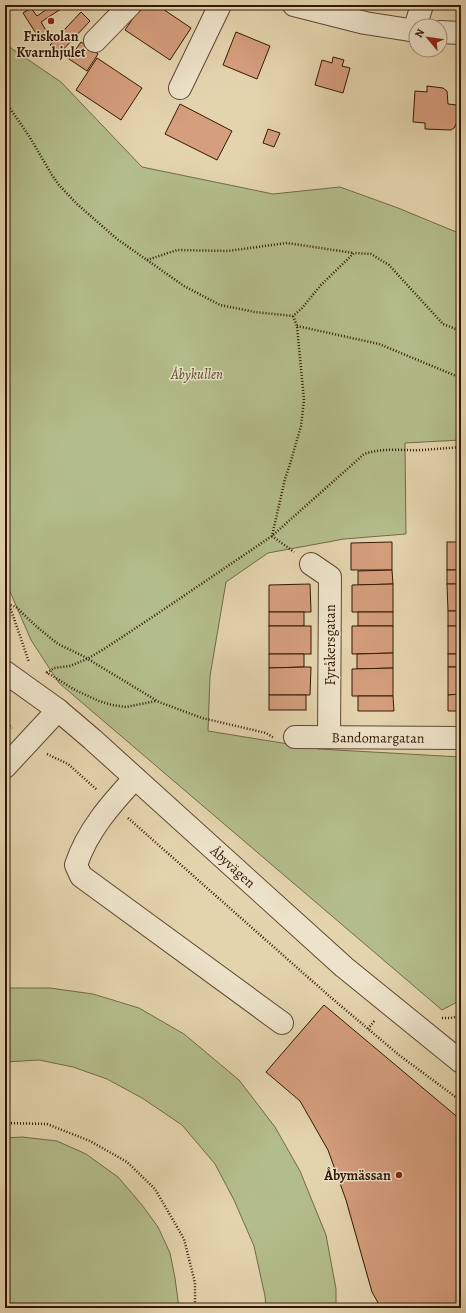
<svg xmlns="http://www.w3.org/2000/svg" width="466" height="1313" font-family="Alegreya,serif">
<style>
.green{fill:#b3bd8b;stroke:#726a48}
.building{fill:#d59e7d;stroke:#321806}
.lines{fill:none;stroke-linecap:round;stroke-linejoin:round}
.minor-casing{stroke:#5e4730;stroke-width:24}
.path{stroke:#321806;stroke-width:2.5;stroke-dasharray:1 2;stroke-linecap:butt}
.minor{stroke:#ede3ca;stroke-width:22}
.poi-dot{fill:#8f2418;stroke:#ede3ca;stroke-width:1.5}
.labels{text-anchor:middle;dominant-baseline:central;stroke-width:3;stroke-linejoin:round;paint-order:stroke}
.poi-label{font-size:14px;font-weight:bold;fill:#321806;stroke:#ede3ca}
.park-label{font-size:14px;font-style:italic;fill:#594a2e;stroke:#ede3ca}
.street-label{font-size:14px;fill:#321806;stroke:#ede3ca}
</style>
<rect width="100%" height="100%" fill="#e4d4ae"/>
<filter id="stains"><feTurbulence type="fractalNoise" baseFrequency=".005" numOctaves="4"/><feColorMatrix values="0 0 0 0 .2 0 0 0 0 .09 0 0 0 0 .02 0 0 0 .5 -.17"/></filter>
<radialGradient id="worn" r=".72"><stop offset=".6" stop-color="#630" stop-opacity="0"/><stop offset="1" stop-color="#630" stop-opacity=".3"/></radialGradient>
<g class="green">
<path d="M5 44 61 82 142 167 273 194 340 187 398 208 461 234V440L405 443 406 534 344 539 268 553 226 582 210 676 208 731 319 749 461 757V1000L442 1010 59 683 31 640 5 580Z"/>
<path d="M5 988H50L93 994 139 1008 184 1034 239 1080 275 1127 300 1171 326 1235 336 1289V1308H266L265 1296 254 1246 234 1200 215 1164 182 1125 142 1098 107 1079 73 1067 39 1060 5 1062Z"/>
<path d="M22 1137 57 1141 86 1154 118 1177 142 1205 158 1227 170 1253 175 1278 179 1308H5V1138Z"/>
</g>
<g class="building">
<path d="M44 5H67L41 22 47 32 39 38 23 13 31 8 37 16 47 9Z"/>
<path d="M142 5H157L191 28 170 60 125 30Z"/>
<path d="M81 12 90 21 59 54 50 45Z"/>
<path d="M236 32 270 46 257 79 223 65Z"/>
<path d="M81 42 98 54 87 71 69 59Z"/>
<path d="M333 57 344 60 342 66 350 68 343 93 315 85 322 60 332 63Z"/>
<path d="M97 58 142 88 121 120 76 90Z"/>
<path d="M427 86 443 88 447 91 448 104 457 105V122L454 128 451 130 425 129V123L413 122 415 91 427 92Z"/>
<path d="M180 104 232 131 217 160 165 134Z"/>
<path d="M268 129 280 133 274 147 263 143Z"/>
<path d="M392 542V570H351V543Z"/>
<rect x="447" y="542" width="14" height="28"/>
<path d="M392 570 393 584 358 585V571Z"/>
<rect x="447" y="570" width="14" height="14"/>
<path d="M310 584 311 612H269V585Z"/>
<path d="M393 584V612H352V585Z"/>
<path d="M447 584H461V611H448Z"/>
<rect x="448" y="611" width="13" height="15"/>
<rect x="269" y="612" width="35" height="14"/>
<rect x="358" y="612" width="35" height="14"/>
<rect x="269" y="626" width="42" height="28"/>
<path d="M352 626H393V653L352 654Z"/>
<rect x="448" y="626" width="13" height="28"/>
<path d="M393 653V668L357 669V654Z"/>
<path d="M269 654H304V667L269 668Z"/>
<rect x="448" y="654" width="13" height="13"/>
<path d="M304 667H311L310 695H269V668Z"/>
<path d="M448 667H461V694L448 695Z"/>
<path d="M393 668V696H352V669Z"/>
<path d="M461 694V711H448V695Z"/>
<rect x="269" y="695" width="37" height="15"/>
<path d="M358 696H393L394 711H358Z"/>
<path d="M324 1005 461 1120V1308H381L372 1292 346 1200 328 1150 300 1101 266 1072Z"/>
</g>
<g class="lines">
<defs>
<g id="minor">
<path d="M294 5 365 23 416 31"/>
<path d="M414 31 422 5"/>
<path d="M440 32 461 33"/>
<path d="M95 41 130 5"/>
<path d="M180 88 220 5"/>
<path d="M311 564 330 577 329 736"/>
<path id="s1" d="M5 672 58 710 92 739 344 967 461 1062"/>
<path id="s2" d="M295 737 461 738"/>
<path d="M5 767 58 710"/>
<path d="M135 778C111 804 87 831 76 865L81 876 282 1023"/>
</g>
</defs>
<use href="#minor" class="minor-casing"/>
<g class="path">
<path d="M5 101 29 136 52 175 59 185 77 204 117 239 184 286 220 305 255 312 293 316 302 308 321 285 354 253 371 254 389 265 443 324 461 331"/>
<path d="M147 260 177 250 228 251 287 243 354 253"/>
<path d="M293 316 297 326 304 400 301 426 290 464 285 479 272 536 294 552"/>
<path d="M297 326 379 344 461 378"/>
<path d="M5 595 9 604 29 662"/>
<path d="M5 603 16 607 37 627 58 644 83 656 159 702 202 718 266 733 274 738"/>
<path d="M46 672 75 690 99 701 112 705 126 707 156 701"/>
<path d="M47 673 54 668 70 666 87 659 104 649 157 614 272 536 364 454C385 447 402 451 423 450 436 449 448 448 461 447"/>
<path d="M5 722 12 728"/>
<path d="M5 732 10 726"/>
<path d="M47 754 68 764 97 790"/>
<path d="M128 818 328 995 399 1055 461 1101"/>
<path d="M442 1018H450L461 1016"/>
<path d="M368 1029 375 1020"/>
<path d="M5 1123 47 1124 90 1141 127 1162 155 1189 184 1239 195 1283V1308"/>
</g>
<use href="#minor" class="minor"/>
</g>
<g class="poi-dot">
<circle cx="51" cy="21" r="4"/>
<circle cx="399" cy="1175" r="4"/>
</g>
<g class="labels">
<g class="poi-label">
<text x="51" y="36">Friskolan<tspan x="51" dy="16">Kvarnhjulet</tspan></text>
<text x="391" y="1175" text-anchor="end">Åbymässan</text>
</g>
<g class="park-label">
<text x="197" y="374">Åbykullen</text>
</g>
<g class="street-label">
<text transform="translate(330 645) rotate(-90)">Fyråkersgatan</text>
<text stroke="none"><textPath href="#s2" startOffset="83">Bandomargatan</textPath></text>
<text stroke="none"><textPath href="#s1" startOffset="300">Åbyvägen</textPath></text>
</g>
</g>
<rect width="466" height="1313" fill="none" stroke="#e4d4ae" stroke-width="20"/>
<rect x="6" y="6" width="454" height="1301" fill="none" stroke="#321806" stroke-width="2"/>
<rect x="10" y="10" width="446" height="1293" fill="none" stroke="#321806"/>
<g transform="translate(428 38) rotate(299)"><circle r="19" fill="#ede3ca" stroke="#a2927c"/>
<path d="M0-3L7 15L0 10L-7 15Z" fill="#8f2418"/>
<text y="-6" font-size="11" font-weight="bold" text-anchor="middle" fill="#321806">N</text>
</g>
<rect width="100%" height="100%" filter="url(#stains)"/>
<rect width="100%" height="100%" fill="url(#worn)"/>
</svg>
